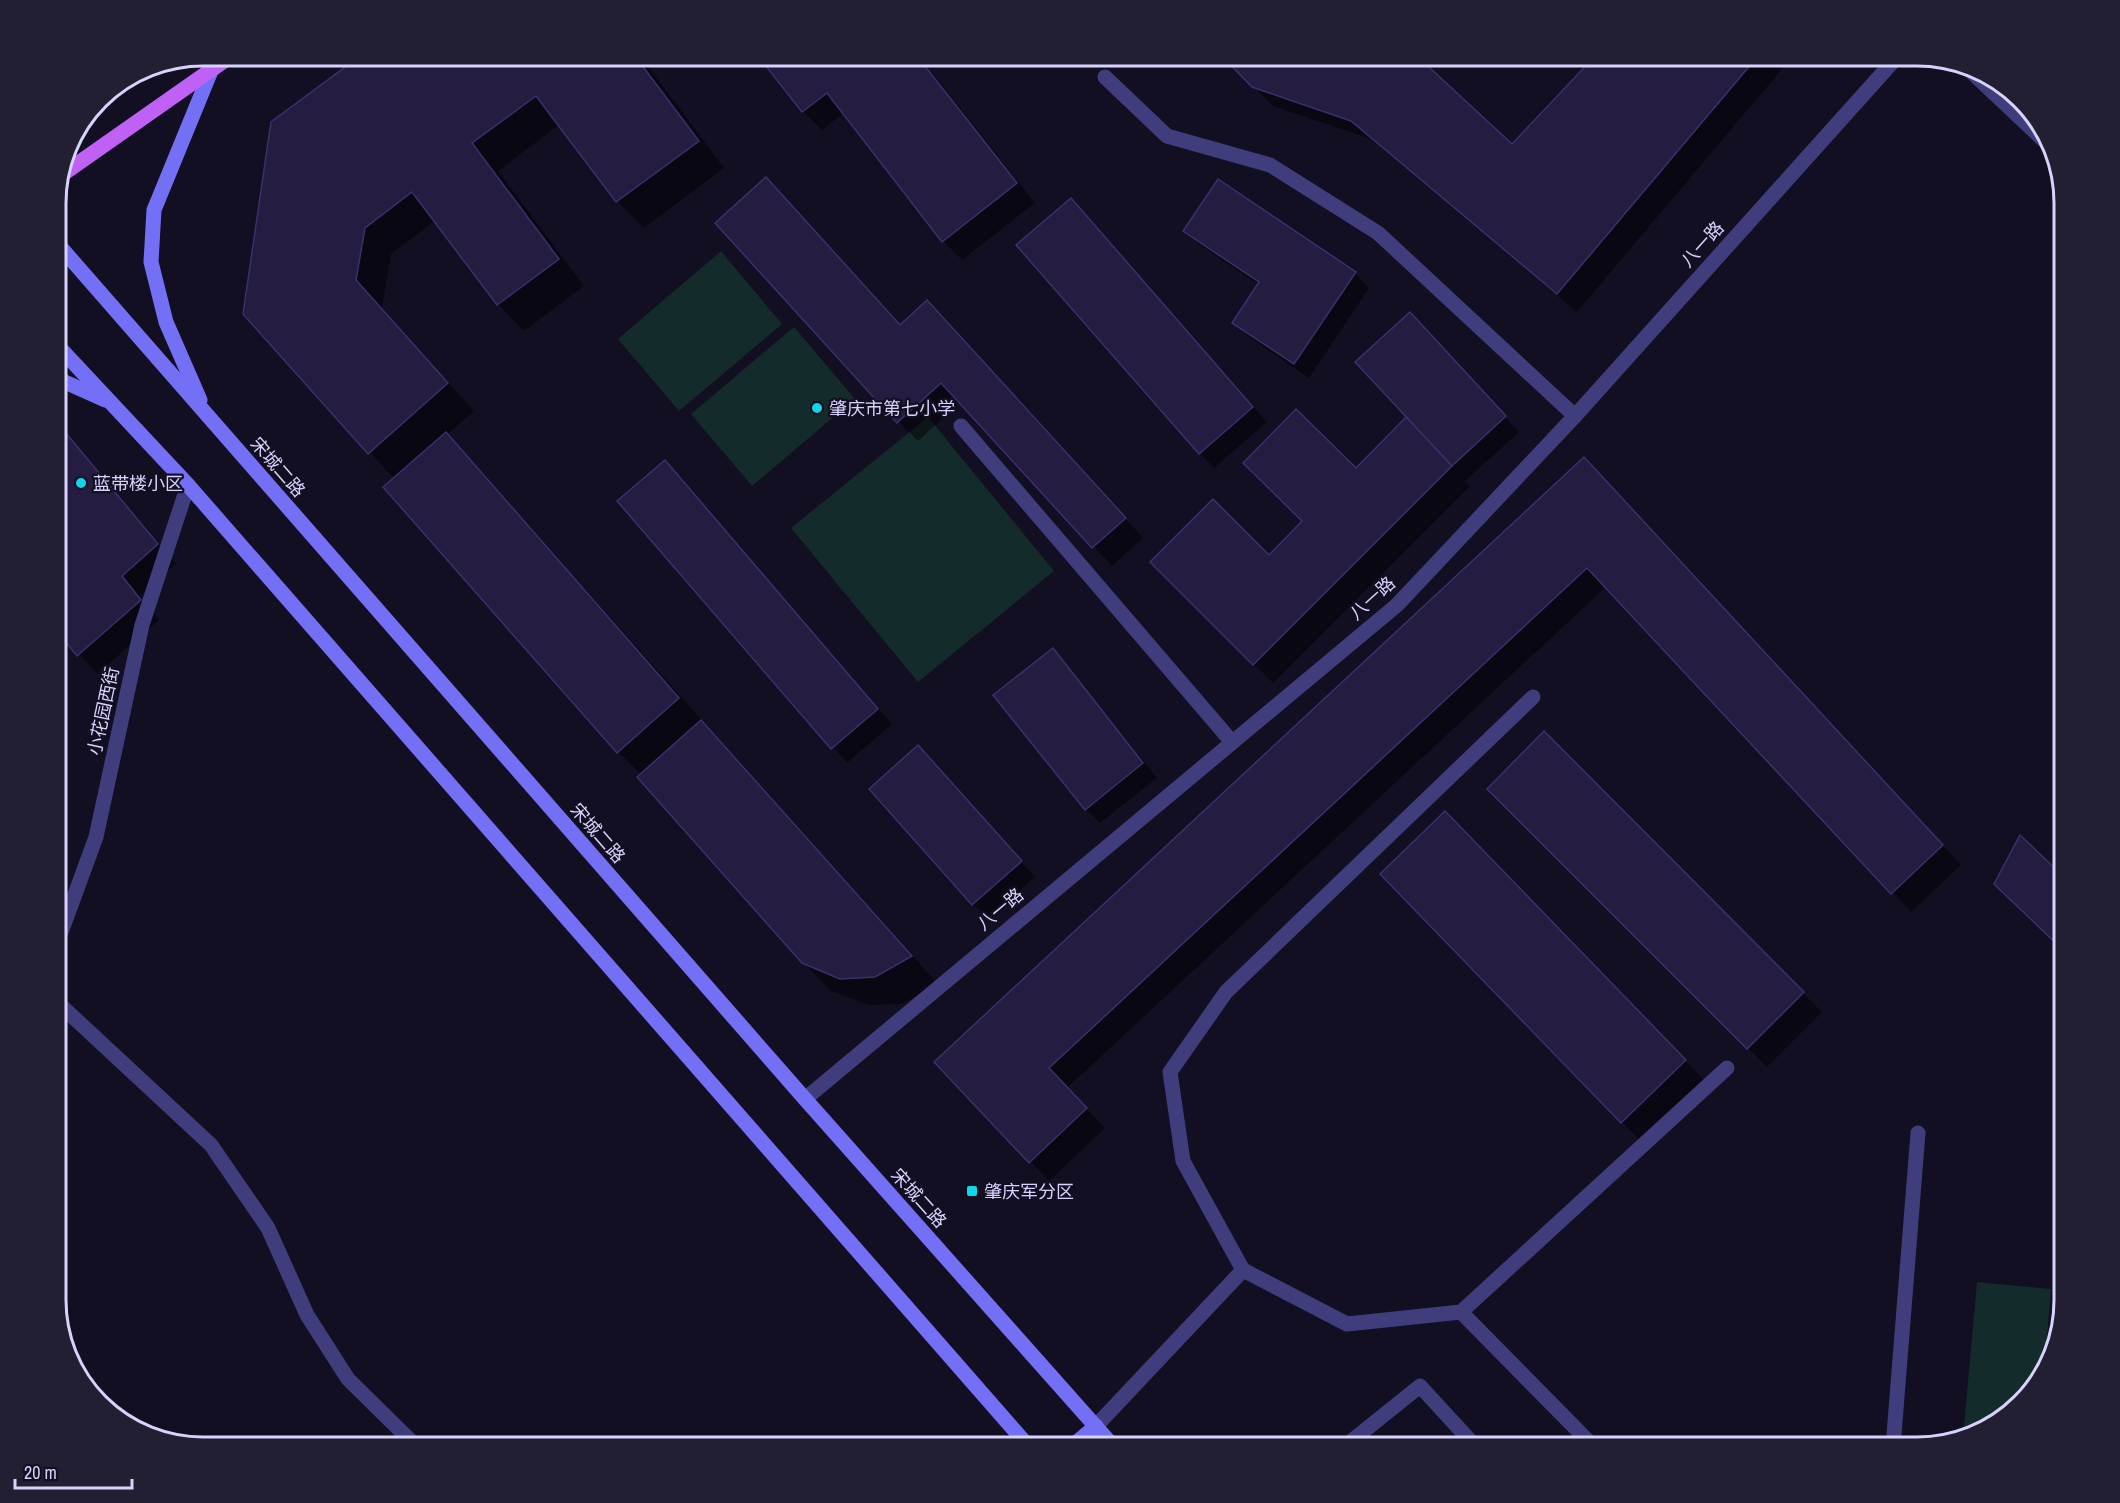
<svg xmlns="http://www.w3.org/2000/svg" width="2120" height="1503" font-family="'Archivo Narrow','Noto Sans SC',sans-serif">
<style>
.pitch{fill:#132b2a}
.shadow{fill:#0007}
.building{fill:#241c41;stroke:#3c306c;stroke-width:1.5}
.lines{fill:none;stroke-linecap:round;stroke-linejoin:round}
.service{stroke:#403d7d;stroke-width:15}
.minor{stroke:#403d7d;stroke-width:15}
.secondary{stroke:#7470f5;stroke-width:15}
.primary{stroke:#be61f4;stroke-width:15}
.poi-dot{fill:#10d5eb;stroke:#120f22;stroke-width:2}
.labels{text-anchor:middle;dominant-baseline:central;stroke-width:4.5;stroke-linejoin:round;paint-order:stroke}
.street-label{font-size:18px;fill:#d8d3fc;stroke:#120f22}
.poi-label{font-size:18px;fill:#d8d3fc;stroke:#120f22;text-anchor:start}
.rim{fill:none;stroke:#d8d3fc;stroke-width:3}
</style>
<rect width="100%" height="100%" fill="#120f22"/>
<g class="pitch">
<path d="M721 251 782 324 679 411 618 339Z"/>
<path d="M794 327 855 399 752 486 691 414Z"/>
<path d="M928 417 1054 571 918 682 791 528Z"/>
<path d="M1977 1282 2051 1289 2044 1372 2034 1389 1982 1432 1963 1437Z"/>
</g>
<g class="shadow">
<path d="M363 56H640L724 168 644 228 617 201 560 124 498 171 584 286 524 331 498 304 435 221 391 254 382 308 474 411 447 435 937 983 903 1004 868 1005 830 990 803 962 642 775 618 752 394 479 245 313 273 123Z"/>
<path d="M760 56H877L881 61 888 56H919L1035 203 962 260 943 241 844 113 822 130 803 111Z"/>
<path d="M1224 56H1415L1512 146 1597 56H1793L1577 312 1371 139 1273 106Z"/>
<path d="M785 198 901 326 946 321 1143 538 1112 566 960 402 918 441 899 422Z"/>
<path d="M1085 215 1267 422 1214 468 1200 453Z"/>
<path d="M1185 231 1355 273 1369 288 1309 378 1249 337 1234 323 1259 285 1200 245Z"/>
<path d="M1424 329 1519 432 1465 481 1470 486 1273 683 1152 562 1269 557 1356 470 1416 426Z"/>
<path d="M56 420 176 564 140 596 159 620 97 674 56 628Z"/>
<path d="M679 477 892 724 847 763 620 501Z"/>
<path d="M1603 478 1961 865 1911 912 1607 586 1067 1088 1105 1128 1049 1181 936 1062Z"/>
<path d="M1053 650 1157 778 1100 823 1086 809Z"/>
<path d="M1544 734 1822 1012 1767 1067 1490 789Z"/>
<path d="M918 747 1035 877 988 918 973 904Z"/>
<path d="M1464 832 1704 1080 1641 1141 1622 1122Z"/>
<path d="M2021 838 2064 879V950L2010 899Z"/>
</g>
<g class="building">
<path d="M360 56H635L699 141 616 202 536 96 472 143 559 259 497 305 412 192 365 228 356 280 448 383 368 454 243 314 271 122Z"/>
<path d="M758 56H874L878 61 886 56H917L1017 183 942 242 827 93 802 112Z"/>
<path d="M1222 56H1417L1512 144 1595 56H1758L1557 294 1351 121 1252 87Z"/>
<path d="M2008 88 2038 124 2005 91Z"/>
<path d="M766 177 900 325 927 300 1126 518 1092 548 941 383 897 423 715 223Z"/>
<path d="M1218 179 1356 272 1294 364 1232 323 1259 282 1183 231Z"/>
<path d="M1071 198 1253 407 1199 454 1016 245Z"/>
<path d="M1410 312 1506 416 1452 466 1355 362Z"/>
<path d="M1296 409 1356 468 1406 417 1452 466 1253 665 1150 562 1213 499 1269 555 1302 521 1243 463Z"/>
<path d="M56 421 158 544 122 576 141 600 77 656 56 630Z"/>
<path d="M446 432 679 698 617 753 383 487Z"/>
<path d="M1584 457 1943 845 1891 894 1587 568 1049 1068 1087 1108 1029 1163 934 1062Z"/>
<path d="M665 460 878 709 831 749 617 501Z"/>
<path d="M1053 648 1143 763 1085 810 993 695Z"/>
<path d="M701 720 912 956 875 977 840 979 802 963 637 777Z"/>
<path d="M1544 731 1804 992 1747 1049 1487 789Z"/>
<path d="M918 745 1022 861 972 905 869 789Z"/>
<path d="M1445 811 1686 1060 1621 1123 1380 874Z"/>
<path d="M2020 835 2064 877V951L1994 884Z"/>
</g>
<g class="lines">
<g class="service">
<path d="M1962 63 2052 148"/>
<path d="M961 426 1232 742"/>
<path d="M1533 697 1226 992 1170 1072 1183 1161 1243 1270 1347 1324 1461 1312 1727 1068"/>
<path d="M1461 1312 1594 1447"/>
<path d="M1096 1426 1243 1270"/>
<path d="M1344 1447 1420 1386 1476 1447"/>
<path d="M1893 1447 1918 1133"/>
</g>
<g class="minor">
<path d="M1105 77 1167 136 1270 165 1378 233 1575 416"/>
<path d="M56 946 96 837 142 625 188 485"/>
<path d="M56 1001 211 1145 268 1228 307 1315 348 1379 417 1447"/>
<path d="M805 1099 1397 605 1575 416 1898 56"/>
</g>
<g class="secondary">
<path d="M56 242 805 1099 1114 1447"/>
<path d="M56 344 188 485 1029 1447"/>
<path d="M56 378 105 400"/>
<path d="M200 400 166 322 151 262 154 210 211 71"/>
<path d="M1071 1447 1096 1426"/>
</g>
<path class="primary" d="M60 176 231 56"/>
</g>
<g class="poi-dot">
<circle cx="817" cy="408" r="6"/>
<circle cx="81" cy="483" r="6"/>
<rect x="966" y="1185" width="12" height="12" rx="3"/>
</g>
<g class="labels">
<g class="street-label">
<text transform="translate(1702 244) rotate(-48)">八一路</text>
<text transform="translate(278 467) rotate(49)">宋城二路</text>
<text transform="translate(1372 598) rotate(-42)">八一路</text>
<text transform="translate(103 711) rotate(-78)">小花园西街</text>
<text transform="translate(598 833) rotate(49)">宋城二路</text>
<text transform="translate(1000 909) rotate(-40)">八一路</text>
<text transform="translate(919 1198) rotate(48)">宋城二路</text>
</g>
<g class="poi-label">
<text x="829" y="408">肇庆市第七小学</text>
<text x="93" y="483">蓝带楼小区</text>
<text x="984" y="1191">肇庆军分区</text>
</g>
</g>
<path d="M0 0H2120V1503H0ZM203 66H1917A137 137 0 0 1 2054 203V1300A137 137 0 0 1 1917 1437H203A137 137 0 0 1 66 1300V203A137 137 0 0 1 203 66Z" fill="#221f33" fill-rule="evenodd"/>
<path class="rim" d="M203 66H1917A137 137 0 0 1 2054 203V1300A137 137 0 0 1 1917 1437H203A137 137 0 0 1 66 1300V203A137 137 0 0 1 203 66Z"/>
<path d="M15 1479v9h117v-9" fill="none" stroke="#d8d3fc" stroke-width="3"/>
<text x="24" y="1479" font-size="18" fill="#d8d3fc" stroke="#120f22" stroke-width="4.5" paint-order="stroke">20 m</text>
</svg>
